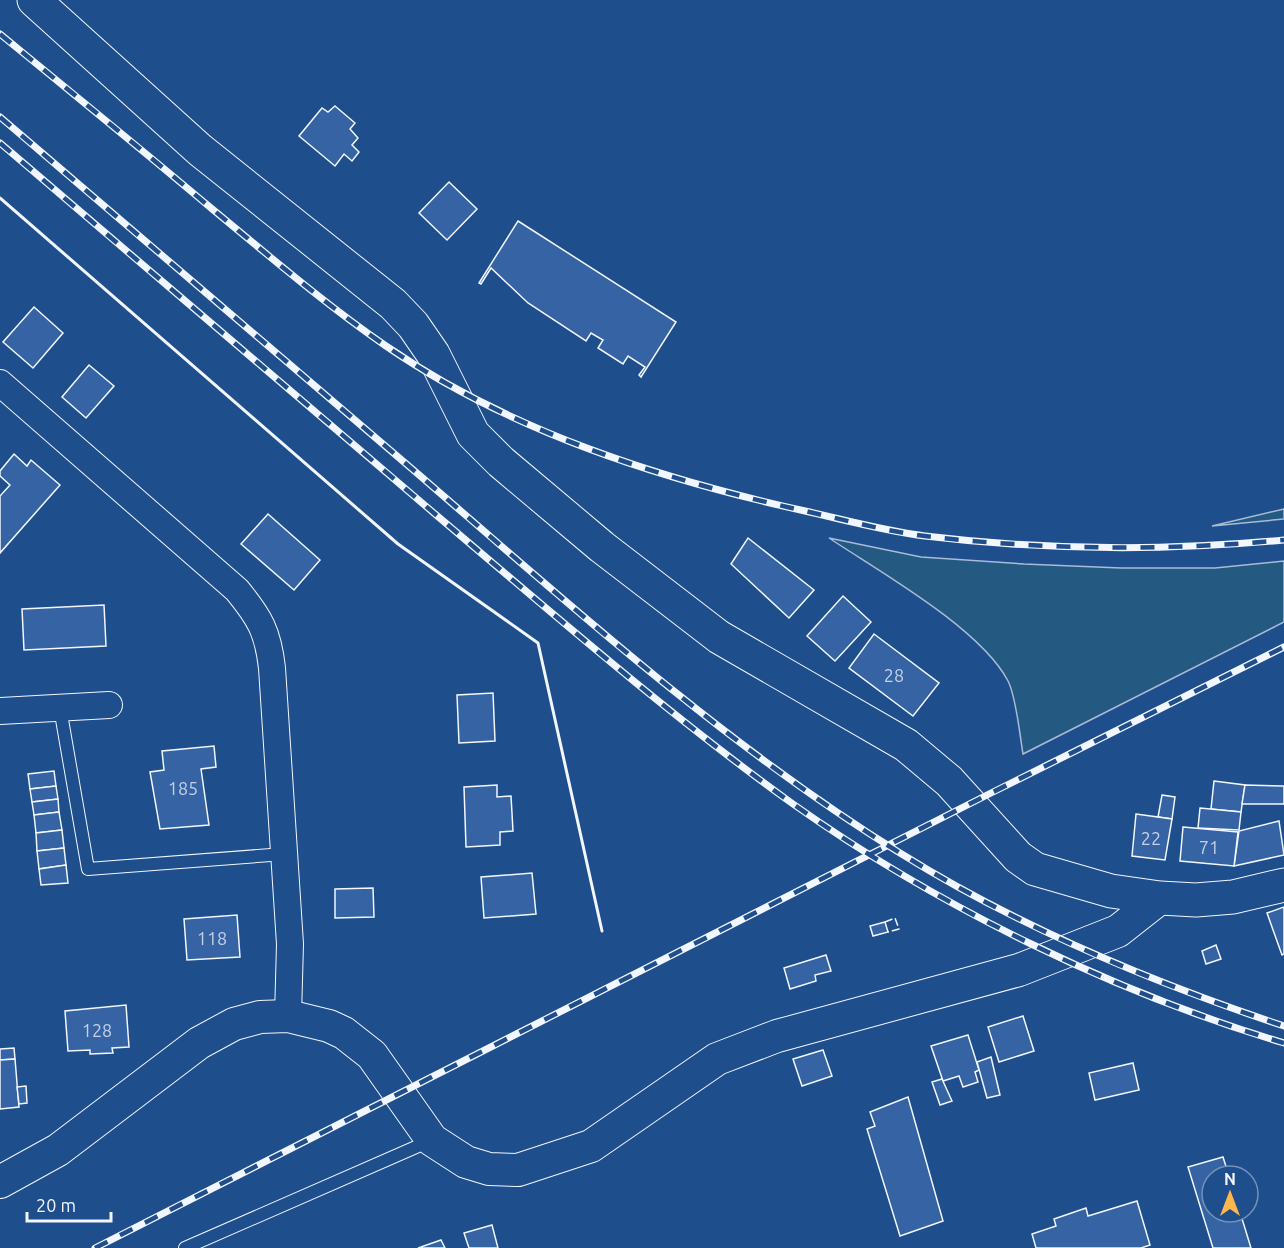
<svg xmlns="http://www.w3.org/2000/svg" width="1284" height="1248" font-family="Ubuntu,sans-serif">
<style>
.green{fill:#245a82;stroke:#a8bbd7;stroke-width:1.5}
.building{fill:#3563a3;stroke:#f2f6ff;stroke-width:1.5}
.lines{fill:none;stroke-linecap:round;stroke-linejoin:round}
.service-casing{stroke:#f2f6ff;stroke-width:14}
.minor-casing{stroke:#f2f6ff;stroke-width:28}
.tertiary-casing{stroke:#f2f6ff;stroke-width:34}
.secondary-casing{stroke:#f2f6ff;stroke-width:35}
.service{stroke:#1f4e8c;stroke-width:12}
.minor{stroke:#1f4e8c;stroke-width:26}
.tertiary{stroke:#1f4e8c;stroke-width:32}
.secondary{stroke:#1f4e8c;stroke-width:33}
.rail-casing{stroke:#f2f6ff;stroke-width:7}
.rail{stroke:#1f4e8c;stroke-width:4.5;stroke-dasharray:14;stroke-linecap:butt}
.fence{stroke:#f2f6ff;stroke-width:1.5;stroke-dasharray:8 3;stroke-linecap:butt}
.wall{stroke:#f2f6ff;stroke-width:3}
.labels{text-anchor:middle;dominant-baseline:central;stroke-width:4.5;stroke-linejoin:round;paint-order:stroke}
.number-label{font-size:18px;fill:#c3d1e8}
</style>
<rect width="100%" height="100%" fill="#1f4e8c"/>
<g class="green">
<path d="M1284 509V519L1212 526Z"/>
<path d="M829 538 921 557 1024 564 1121 568H1215L1284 561V622L1023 754C1020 736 1016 696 1008 681 980 628 880 572 829 538Z"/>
</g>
<g class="building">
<path d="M335 106 355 123 350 129 358 138 352 145 359 152 352 161 344 154 335 166 299 136 322 108 328 112Z"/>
<path d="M449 182 477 209 447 240 419 213Z"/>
<path d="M518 221 676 322 641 377 639 375 645 367 628 356 623 364 598 348 603 340 591 333 586 341 528 303 491 268 481 284 479 283Z"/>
<path d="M34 307 63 333 33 368 3 342Z"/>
<path d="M89 365 114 386 86 418 62 397Z"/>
<path d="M14 454 27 466 31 460 60 485 0 553V496L10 485 0 476V471Z"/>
<path d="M268 514 320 560 294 590 241 544Z"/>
<path d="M748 538 814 590 789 618 731 564Z"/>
<path d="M843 596 871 622 835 661 807 636Z"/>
<path d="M104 605 106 646 24 650 22 609Z"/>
<path d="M874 634 939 683 913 716 849 668Z"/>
<path d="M493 693 495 741 459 743 457 695Z"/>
<path d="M214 746 216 767 201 769 209 825 160 829 150 772 164 770 162 751Z"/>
<path d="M54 771 56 786 30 789 28 774Z"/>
<path d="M1214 781 1245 785 1241 812 1211 809Z"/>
<path d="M497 785V797L511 796 513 831 500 832V845L466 847 464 787Z"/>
<path d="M1245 785 1284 786V804H1242Z"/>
<path d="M56 786 58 799 32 802 30 789Z"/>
<path d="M1162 795 1175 797 1172 819 1158 817Z"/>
<path d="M58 799 59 812 34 815 32 802Z"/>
<path d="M1200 808 1241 812 1239 830 1198 828Z"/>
<path d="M59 812 62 830 36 833 34 815Z"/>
<path d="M1136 814 1172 819 1165 860 1132 856Z"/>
<path d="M1279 821 1284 855 1234 866 1239 831Z"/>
<path d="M1183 827 1238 832 1234 866 1180 861Z"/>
<path d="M62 830 64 848 37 851 36 833Z"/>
<path d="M64 848 66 865 39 869 37 851Z"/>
<path d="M66 865 68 883 41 885 39 869Z"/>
<path d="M532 873 536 914 484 918 481 877Z"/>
<path d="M373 888 374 917 335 918V889Z"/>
<path d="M1284 907V954L1282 955 1267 913Z"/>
<path d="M237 915 240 957 187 960 184 919Z"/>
<path d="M885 922 888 932 873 936 870 926Z"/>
<path d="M1216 945 1221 959 1206 964 1202 951Z"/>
<path d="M826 955 831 971 815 975 816 981 790 989 784 968Z"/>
<path d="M126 1005 129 1047 112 1048 113 1053 90 1054V1050L68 1051 65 1011Z"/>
<path d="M1023 1016 1034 1051 999 1062 988 1027Z"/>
<path d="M968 1035 979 1070 975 1072 978 1082 963 1087 959 1076 943 1081 931 1046Z"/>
<path d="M14 1048 15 1059 0 1060V1049Z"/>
<path d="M823 1050 832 1076 802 1086 793 1059Z"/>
<path d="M991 1057 1000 1095 987 1098 977 1062Z"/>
<path d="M15 1059 19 1107 0 1109V1060Z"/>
<path d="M1133 1063 1139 1090 1095 1100 1089 1073Z"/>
<path d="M942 1079 952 1101 940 1105 932 1082Z"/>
<path d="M26 1086 27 1103 19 1104 17 1087Z"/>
<path d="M908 1097 943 1221 900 1236 867 1129 875 1126 870 1112Z"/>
<path d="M1223 1157 1229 1176H1212V1212H1240L1251 1248H1213L1188 1167Z"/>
<path d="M1137 1201 1150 1245 1141 1248H1036L1032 1234 1056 1226 1054 1219 1086 1208 1088 1216Z"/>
<path d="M492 1225 498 1248H469L464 1233Z"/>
<path d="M441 1240 445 1248H418Z"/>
</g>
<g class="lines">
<defs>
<g id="service">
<path d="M60 708 88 869 284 854"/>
<path d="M185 1248 432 1140"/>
</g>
<g id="minor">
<path d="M0 383 237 590C260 618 268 632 272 668L290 944 288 1016"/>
<path d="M0 711 109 705"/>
</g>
<path id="tertiary" d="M0 1182 58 1150 199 1043 234 1024 260 1017 288 1016 329 1026 344 1033 372 1055 432 1140 466 1162 489 1169 518 1170 591 1146 717 1059 777 1036 1019 970 1118 931 1160 898"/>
<path id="secondary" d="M34 0 200 150 393 304 413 325 433 354 473 434 501 462 602 547 719 637 906 745 949 781 1018 857 1035 869 1111 891 1160 898 1196 900 1233 897 1284 885"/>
</defs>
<use href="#service" class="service-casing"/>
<use href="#minor" class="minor-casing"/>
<use href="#tertiary" class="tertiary-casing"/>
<use href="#secondary" class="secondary-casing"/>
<use href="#service" class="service"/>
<use href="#minor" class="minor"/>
<use href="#tertiary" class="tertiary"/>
<use href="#secondary" class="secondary"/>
<defs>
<g id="rail">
<path d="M0 34C71 92 141 149 211 208 268 255 325 304 386 346 510 431 660 479 805 511 845 520 885 531 925 536 1042 550 1167 551 1284 540"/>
<path d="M0 117C139 236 279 355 418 474 571 606 728 747 900 853 1019 927 1151 982 1284 1026"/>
<path d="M0 143C145 267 290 390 435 514 552 613 669 715 793 804 939 907 1113 992 1284 1043"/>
<path d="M95 1248 989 794 1284 647"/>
</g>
</defs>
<use href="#rail" class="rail-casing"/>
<use href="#rail" class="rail"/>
<path class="fence" d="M885 922 895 918 899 929 888 932"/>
<path class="wall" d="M0 198 398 544 538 643 602 931"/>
</g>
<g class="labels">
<g class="number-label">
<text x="894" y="675">28</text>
<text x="183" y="788">185</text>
<text x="1151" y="838">22</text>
<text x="1209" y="847">71</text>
<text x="212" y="938">118</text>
<text x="97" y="1030">128</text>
</g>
</g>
<g transform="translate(1230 1194)"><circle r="28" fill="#1f4e8c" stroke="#7391ba" stroke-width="1.5"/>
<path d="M0-4.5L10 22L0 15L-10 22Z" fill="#ffb74d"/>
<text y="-9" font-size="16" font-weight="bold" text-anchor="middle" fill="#f2f6ff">N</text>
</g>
<path d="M27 1212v9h84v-9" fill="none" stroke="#f2f6ff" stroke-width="3"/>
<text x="36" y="1212" font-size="18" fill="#f2f6ff" stroke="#1f4e8c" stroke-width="4.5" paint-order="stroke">20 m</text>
</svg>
